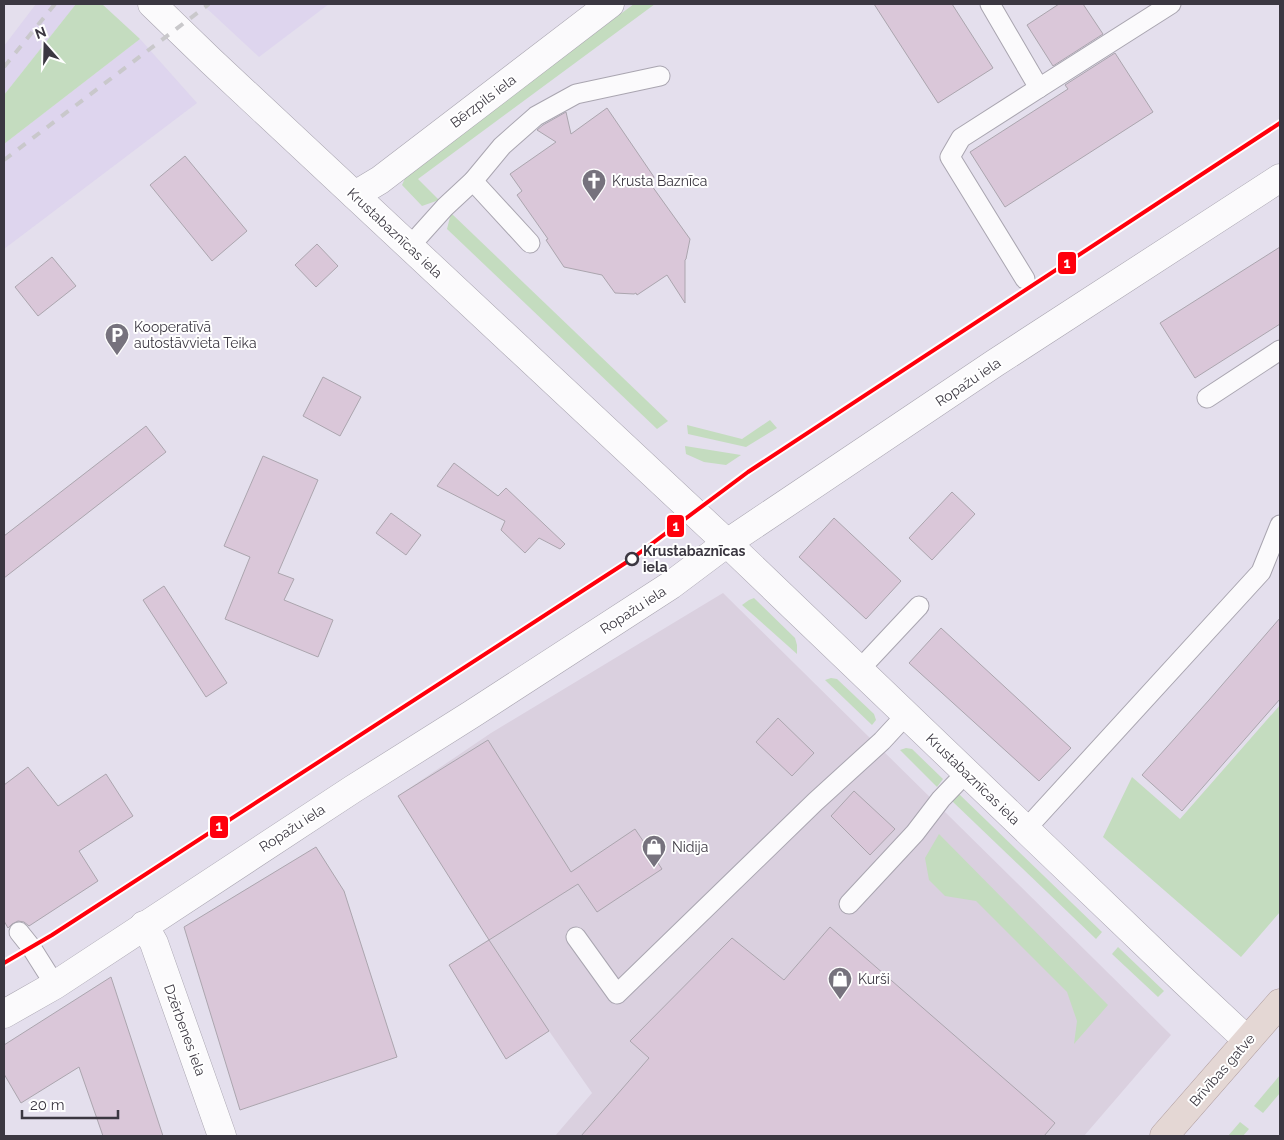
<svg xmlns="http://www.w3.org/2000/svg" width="1284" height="1140" font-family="Raleway,sans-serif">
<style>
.commercial{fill:#dad0df}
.built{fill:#ded5ee}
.green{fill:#c4dcbf}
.building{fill:#dac7d9;stroke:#aba5ae}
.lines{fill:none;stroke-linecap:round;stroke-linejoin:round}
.service-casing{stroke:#a9a5b0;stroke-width:21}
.minor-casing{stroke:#a9a5b0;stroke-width:29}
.tertiary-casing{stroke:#a9a5b0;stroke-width:29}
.trunk-casing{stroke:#af9d9e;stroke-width:29}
.service{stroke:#fbfafc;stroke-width:19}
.minor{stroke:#fbfafc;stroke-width:28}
.tertiary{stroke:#fbfafc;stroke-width:28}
.trunk{stroke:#e4d7d4;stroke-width:28}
.rail{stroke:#c9c8cb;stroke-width:4;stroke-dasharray:9 9;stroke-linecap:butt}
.tram-1-casing{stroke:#fff;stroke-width:8}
.tram-1{stroke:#ff000c;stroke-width:4}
.stop-dot{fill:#fff;stroke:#3b3741;stroke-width:2.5}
.labels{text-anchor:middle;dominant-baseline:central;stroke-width:4;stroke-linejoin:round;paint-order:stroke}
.street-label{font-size:14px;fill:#3b3741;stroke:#fff}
.poi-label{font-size:14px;fill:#3b3741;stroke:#fff;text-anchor:start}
.stop-label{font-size:14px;font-weight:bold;fill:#3b3741;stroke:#fff;text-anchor:start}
.line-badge{stroke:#fff;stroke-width:2}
.badge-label{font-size:14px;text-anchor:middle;font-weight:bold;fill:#fff}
</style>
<rect width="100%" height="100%" fill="#e4dfed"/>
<path class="commercial" d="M723 593 1171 1035 1084 1136H555L592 1093 549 1031 506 1059 449 965 489 939 398 796 491 733Z"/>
<g class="built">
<path d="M36 4H76L4 95V46Z"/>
<path d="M202 4H329L259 57Z"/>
<path d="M140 39 197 103 4 249V144Z"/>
</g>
<g class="green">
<path d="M76 4H102L140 39 4 144V95Z"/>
<path d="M634 4H655L418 179 439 200 422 206 402 185 411 165 493 108Z"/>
<path d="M451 213 668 421 657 429 447 229Z"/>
<path d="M770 420 777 428 746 447 688 434 687 425 742 439Z"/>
<path d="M685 446 741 455 726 465 704 462 686 454Z"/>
<path d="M754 598 795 638 797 645V654L742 605 749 600Z"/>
<path d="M831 678 837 679 874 714 876 720 872 725 825 680Z"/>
<path d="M1280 705V912L1241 957 1103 837 1132 777 1180 819Z"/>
<path d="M906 748 912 749 943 779 937 787 900 750Z"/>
<path d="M959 794 1102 932 1096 939 952 801Z"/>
<path d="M939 834 1108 1005 1074 1044 1077 1021 1067 992 976 901 945 896 929 880 925 858Z"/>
<path d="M1118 947 1164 991 1158 997 1112 954Z"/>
<path d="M1280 1075V1093L1263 1113 1254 1106Z"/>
<path d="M1240 1122 1249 1129 1243 1136H1228Z"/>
</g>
<g class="building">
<path d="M874 4H952L993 68 938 103Z"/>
<path d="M1059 4H1083L1103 34 1053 66 1027 25Z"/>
<path d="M1115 53 1153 112 1005 207 970 152 1068 89 1065 85Z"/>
<path d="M607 108 654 177 652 186 690 239 686 259 685 260V303L667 275 637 295 636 293 634 294 615 293 602 275 564 267 546 240 548 239 517 195 522 191 510 174 556 142 537 130 543 125 566 112 571 134Z"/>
<path d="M185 156 247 231 212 261 150 185Z"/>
<path d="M317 244 338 266 316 287 295 265Z"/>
<path d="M1280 247V324L1195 378 1160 323Z"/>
<path d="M52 257 76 286 38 316 15 287Z"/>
<path d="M323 377 361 397 340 436 303 416Z"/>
<path d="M146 426 166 452 4 578V536Z"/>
<path d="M263 456 318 480 278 573 294 579 284 600 333 620 318 657 225 619 250 557 224 546Z"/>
<path d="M454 463 498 496 506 488 565 544 560 549 539 538 525 553 501 530 505 521 437 486Z"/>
<path d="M952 492 975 514 932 560 909 538Z"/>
<path d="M391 513 421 535 406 555 376 533Z"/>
<path d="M834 518 901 581 866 619 799 557Z"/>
<path d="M164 586 227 683 206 697 143 600Z"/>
<path d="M1280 618V699L1182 811 1142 775 1209 700Z"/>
<path d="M941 628 1071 748 1039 781 909 663Z"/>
<path d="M778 718 814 753 792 776 756 742Z"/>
<path d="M488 740 571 872 635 829 662 869 597 912 578 884 489 940 398 796Z"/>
<path d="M28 767 58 806 106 774 133 816 79 851 98 881 29 926 24 922 18 921 12 924 8 928 4 921V785Z"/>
<path d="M854 791 895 829 870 855 831 816Z"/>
<path d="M316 847 344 891 397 1057 240 1110 184 927Z"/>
<path d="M830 927 1055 1123 1044 1136H581L649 1058 630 1041 732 938 784 980Z"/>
<path d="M489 940 549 1031 506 1059 449 965Z"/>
<path d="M111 977 163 1136H103L79 1067 21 1103 4 1074V1045Z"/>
</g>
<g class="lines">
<defs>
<g id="service">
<path d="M990 4 1039 88 1171 4"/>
<path d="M473 181 530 243"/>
<path d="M410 246 445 207 473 181 502 146 536 116 576 94 660 76"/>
<path d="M1025 279 950 157 961 138 1039 88"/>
<path d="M1207 398 1280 350"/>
<path d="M859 670 919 606"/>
<path d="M1026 829 1261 572 1280 525"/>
<path d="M849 904 915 833 941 799 966 773"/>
<path d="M19 932 31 947 55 985"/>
<path d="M576 937 617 994 815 802 882 741 906 715"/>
</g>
<g id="minor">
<path d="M152 4 211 61 727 543 1184 981 1247 1040"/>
<path d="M355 195 380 180 610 4"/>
<path d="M144 925 154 943 222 1136"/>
</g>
<path id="tertiary" d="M4 1014 55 985 353 789 472 714 671 585 727 543 995 363 1280 178"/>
<path id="trunk" d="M1164 1136 1280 1003"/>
</defs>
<use href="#service" class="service-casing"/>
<use href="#minor" class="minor-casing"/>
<use href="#tertiary" class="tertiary-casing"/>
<use href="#trunk" class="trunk-casing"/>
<use href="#service" class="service"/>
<use href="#minor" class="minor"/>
<use href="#tertiary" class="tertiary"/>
<use href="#trunk" class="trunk"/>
<g class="rail">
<path d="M4 67 55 4"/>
<path d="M4 160 209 4"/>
</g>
<defs>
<path id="tram-1" d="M4 963 52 935 630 560 748 472 1280 123"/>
</defs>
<use href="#tram-1" class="tram-1-casing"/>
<use href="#tram-1" class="tram-1"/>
</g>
<defs>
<symbol id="church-pin" viewBox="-11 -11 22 30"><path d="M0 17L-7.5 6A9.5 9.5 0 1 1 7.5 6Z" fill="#76727d" stroke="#fff"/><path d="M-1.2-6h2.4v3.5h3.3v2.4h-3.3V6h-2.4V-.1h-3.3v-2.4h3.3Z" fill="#fff"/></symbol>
<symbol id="parking-pin" viewBox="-11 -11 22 30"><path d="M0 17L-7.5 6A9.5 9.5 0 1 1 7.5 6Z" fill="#76727d" stroke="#fff"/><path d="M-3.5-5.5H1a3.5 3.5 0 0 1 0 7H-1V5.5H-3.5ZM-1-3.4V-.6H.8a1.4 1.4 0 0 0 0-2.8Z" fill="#fff"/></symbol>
<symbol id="shop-pin" viewBox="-11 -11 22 30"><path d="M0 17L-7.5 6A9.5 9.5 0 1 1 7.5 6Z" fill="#76727d" stroke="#fff"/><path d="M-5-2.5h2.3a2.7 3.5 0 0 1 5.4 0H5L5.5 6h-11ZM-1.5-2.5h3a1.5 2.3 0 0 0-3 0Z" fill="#fff"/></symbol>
</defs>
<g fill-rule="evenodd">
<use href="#church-pin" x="580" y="167" width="28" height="38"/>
<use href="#parking-pin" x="103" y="321" width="28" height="38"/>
<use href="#shop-pin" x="640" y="833" width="28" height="38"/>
<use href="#shop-pin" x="826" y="965" width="28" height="38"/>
</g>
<circle class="stop-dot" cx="632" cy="559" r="6"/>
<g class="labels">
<g class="street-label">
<text transform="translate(483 101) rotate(-37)">Bērzpils iela</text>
<text transform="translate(395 233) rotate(43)">Krustabaznīcas iela</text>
<text transform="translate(968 382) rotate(-34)">Ropažu iela</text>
<text transform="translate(633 610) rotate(-33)">Ropažu iela</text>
<text transform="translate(973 779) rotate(44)">Krustabaznīcas iela</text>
<text transform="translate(292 828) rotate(-33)">Ropažu iela</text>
<text transform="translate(185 1030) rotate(70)">Dzērbenes iela</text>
<text transform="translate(1222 1070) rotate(-49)">Brīvības gatve</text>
</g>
<g class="poi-label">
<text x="612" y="181">Krusta Baznīca</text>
<text x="134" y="327">Kooperatīvā<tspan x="134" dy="16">autostāvvieta Teika</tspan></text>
<text x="672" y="847">Nidija</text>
<text x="858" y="979">Kurši</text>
</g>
<g class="stop-label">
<text x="643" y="551">Krustabaznīcas<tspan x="643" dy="16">iela</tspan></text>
</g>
</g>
<g class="line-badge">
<rect x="1057" y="251" width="20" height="24" rx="5" fill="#ff000c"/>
<rect x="666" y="514" width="19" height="24" rx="5" fill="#ff000c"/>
<rect x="209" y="815" width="20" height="24" rx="5" fill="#ff000c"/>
</g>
<g class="badge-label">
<text x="1067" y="268">1</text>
<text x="676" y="531">1</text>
<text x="219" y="831">1</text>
</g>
<rect width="1284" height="1140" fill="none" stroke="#3b3741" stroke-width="10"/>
<g transform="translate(45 45) rotate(340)" stroke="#ffffff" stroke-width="4" paint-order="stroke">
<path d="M0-4L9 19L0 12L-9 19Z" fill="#3b3741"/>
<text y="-8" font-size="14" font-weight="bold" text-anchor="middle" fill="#3b3741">N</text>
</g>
<path d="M22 1110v8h96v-8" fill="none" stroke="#3b3741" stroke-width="2.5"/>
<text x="30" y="1110" font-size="15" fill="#3b3741" stroke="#ffffff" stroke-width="4" paint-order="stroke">20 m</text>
</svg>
